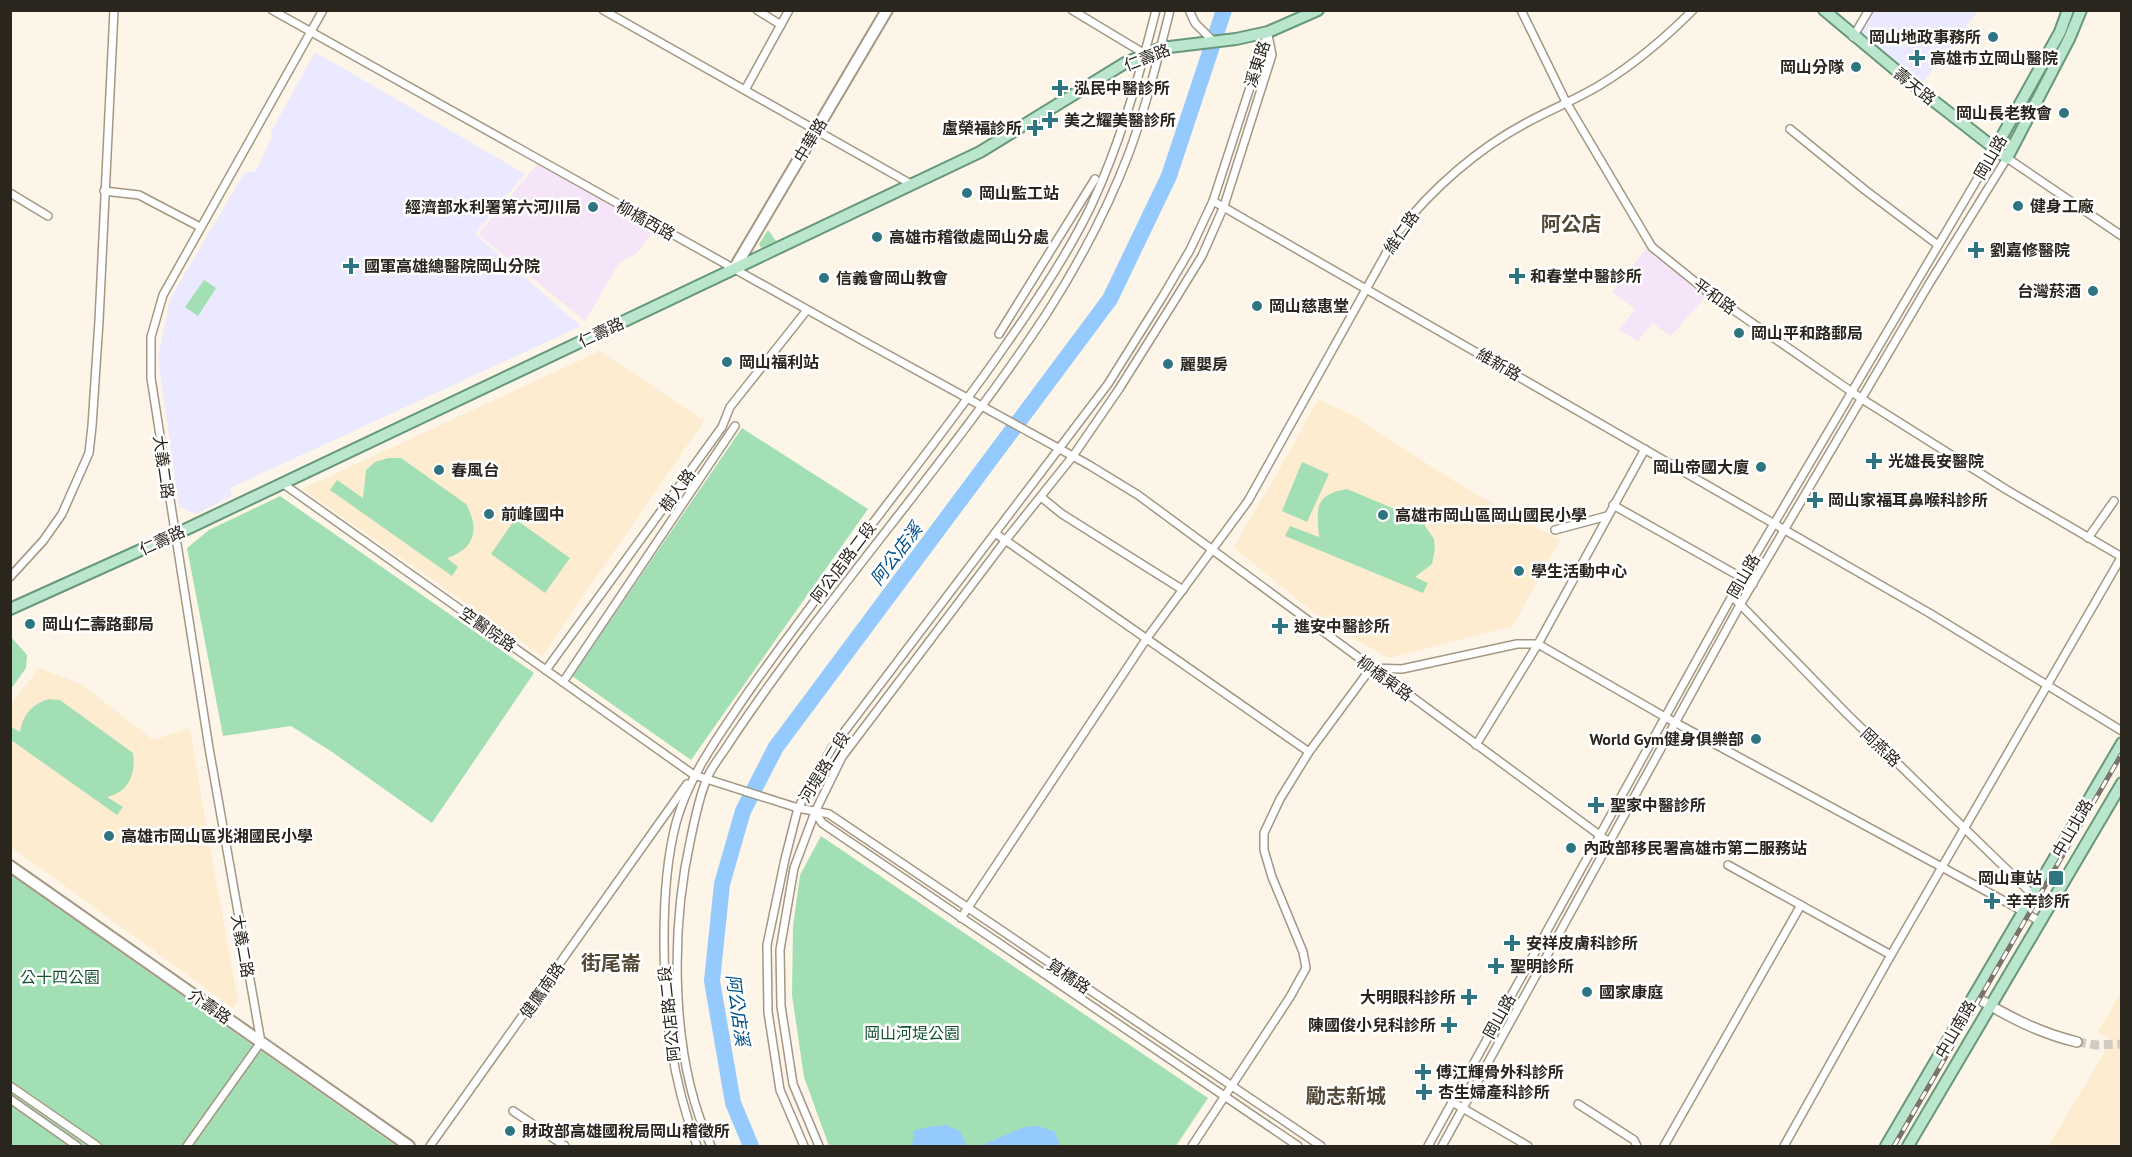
<svg xmlns="http://www.w3.org/2000/svg" width="2132" height="1157" font-family="'PT Sans','Noto Sans TC',sans-serif">
<style>
.commercial{fill:#f6e5f8}
.built{fill:#feecd0}
.medical{fill:#ebe9ff}
.green{fill:#a3dfb5}
.water{fill:#95cafe}
.lines{fill:none;stroke-linecap:round;stroke-linejoin:round}
.river{stroke:#95cafe;stroke-width:16}
.tertiary-tunnel{stroke:#d3cbbf;stroke-width:9;stroke-dasharray:9 4.5;stroke-linecap:butt}
.minor-casing{stroke:#a49784;stroke-width:10}
.tertiary-casing{stroke:#a49784;stroke-width:12}
.secondary-casing{stroke:#a49784;stroke-width:14}
.primary-casing{stroke:#68987a;stroke-width:14}
.minor{stroke:#fff;stroke-width:7}
.tertiary{stroke:#fff;stroke-width:9}
.secondary{stroke:#fff;stroke-width:10}
.primary{stroke:#b9e6cd;stroke-width:10}
.rail-casing{stroke:#797369;stroke-width:5}
.rail{stroke:#fff;stroke-width:3;stroke-dasharray:9;stroke-linecap:butt}
.poi-dot{fill:#2e7581;stroke:#fff;stroke-width:2}
.labels{text-anchor:middle;dominant-baseline:central;stroke-width:5;stroke-linejoin:round;paint-order:stroke}
.poi-label{font-size:16px;font-weight:bold;fill:#2a251d;stroke:#fff;text-anchor:start}
.street-label{font-size:16px;fill:#2a251d;stroke:#fff}
.park-label{font-size:16px;fill:#14532f;stroke:#fff}
.water-label{font-size:18px;font-style:italic;fill:#00518b;stroke:#fff}
.quarter-label{font-size:20px;font-weight:bold;fill:#534836;stroke:#fff}
</style>
<rect width="100%" height="100%" fill="#fdf5e8"/>
<g class="commercial">
<path d="M540 161 657 226 637 253 619 263 585 321 480 236 479 233Z"/>
<path d="M1650 244 1709 293 1671 336 1652 323 1638 341 1619 330 1635 309 1612 292Z"/>
</g>
<g class="built">
<path d="M600 351 704 421 542 656 302 489Z"/>
<path d="M1318 399 1352 415 1468 490 1560 540 1513 626 1389 658 1331 627 1233 547 1278 472Z"/>
<path d="M39 668 81 684 153 740 190 728 206 824 238 1001 233 1008 11 847 10 706Z"/>
<path d="M2121 992V1146H2048L2112 1040 2098 1032Z"/>
</g>
<g class="medical">
<path d="M1870 11H1978L1922 83 1863 33 1861 28Z"/>
<path d="M315 52 525 174 475 234 581 326 230 488 232 496 196 514 179 507 158 358 170 299 244 173 256 171 271 139V132Z"/>
</g>
<g class="green">
<path d="M768 230 776 241 761 248 759 244Z"/>
<path d="M204 280 216 288 198 316 185 307Z"/>
<path d="M742 428 868 509 691 760 572 676Z"/>
<path d="M388 458H401L466 504C480 529 475 549 447 558L458 567 452 576 330 490 337 480 363 498 366 470 375 462Z"/>
<path d="M1302 462 1329 474 1307 522 1282 511Z"/>
<path d="M1347 489 1421 520 1434 539 1435 549 1432 564 1415 577 1428 583 1423 593 1285 536 1290 526 1319 537C1317 509 1313 495 1347 489Z"/>
<path d="M280 496 534 673 432 823 332 752 291 726 223 736 187 548 209 530Z"/>
<path d="M515 519 570 558 545 593 491 554Z"/>
<path d="M11 637 27 655 26 668 11 689Z"/>
<path d="M49 699 60 700 133 753C136 774 129 792 107 797L123 807 117 815 11 740V727L20 732C23 714 32 704 49 699Z"/>
<path d="M821 836 1208 1098 1176 1146H829L804 1077 792 995 793 926 800 875Z"/>
<path d="M11 875 396 1146H11Z"/>
</g>
<g class="water">
<path d="M946 1125 960 1131 966 1145 969 1146H912L914 1131 928 1127Z"/>
<path d="M1038 1126 1055 1132 1059 1144 1058 1146H980L1024 1127Z"/>
</g>
<g class="lines">
<path class="river" d="M751 1146 733 1103 712 981 722 884 743 811 776 747 1110 299 1169 176 1224 10"/>
<path class="tertiary-tunnel" d="M2077 1042 2096 1045 2122 1044"/>
<defs>
<g id="minor">
<path d="M272 10 865 342 1089 465 1138 495 1609 842"/>
<path d="M603 10 911 184"/>
<path d="M757 10 781 25"/>
<path d="M1072 10 1145 54"/>
<path d="M1189 10 1195 23 1213 41"/>
<path d="M1521 10 1566 102 1652 247 1709 293 1862 399 2007 490 2122 557"/>
<path d="M1853 37 1869 10"/>
<path d="M745 90 789 10"/>
<path d="M1790 129 1865 190 1938 245"/>
<path d="M104 191 139 195 200 227"/>
<path d="M10 193 48 216"/>
<path d="M1213 201 1931 614 2122 731"/>
<path d="M999 334 1095 179"/>
<path d="M282 483 694 775 798 808 829 814 1321 1146"/>
<path d="M1041 497 1062 514 1183 590"/>
<path d="M1613 505 1753 584"/>
<path d="M1555 530 1607 516"/>
<path d="M995 533 1309 752"/>
<path d="M2088 538 2114 501"/>
<path d="M10 577 43 541 62 514 89 453 92 426 99 321 114 10"/>
<path d="M1732 596 1847 714 2033 895"/>
<path d="M546 670 722 427 730 407 807 310"/>
<path d="M563 682 735 426"/>
<path d="M1476 745 1538 644 1645 449"/>
<path d="M815 812 822 823 1298 1146"/>
<path d="M1728 865 1891 955"/>
<path d="M961 918 1147 638 1248 501 1398 232C1432 189 1477 149 1526 123 1550 110 1577 99 1600 85 1635 64 1664 39 1693 10"/>
<path d="M10 1086 97 1146"/>
<path d="M10 1099 77 1146"/>
<path d="M1452 1102 1528 1146"/>
<path d="M1578 1104 1634 1140 1637 1146"/>
<path d="M513 1111 565 1146"/>
<path d="M187 1146 261 1042 209 748 151 378V337L163 295 323 10"/>
<path d="M430 1146 687 784"/>
<path d="M697 1146C671 1077 664 1012 664 938 664 900 666 861 676 823 687 783 709 750 732 716 757 678 784 642 811 606 875 517 945 433 1007 343 1038 299 1068 254 1091 206 1120 144 1139 77 1156 10"/>
<path d="M711 1146C670 1058 670 931 691 837 695 818 699 798 706 781 710 769 719 758 726 748 749 712 775 677 800 643 882 533 972 427 1047 313 1079 263 1108 208 1129 153 1146 107 1158 58 1170 10"/>
<path d="M804 1146 780 1090 768 1012 767 945 785 859 798 808 832 748 1108 384 1163 296 1190 250 1213 201 1268 32"/>
<path d="M819 1146 793 1084 781 1006 780 950 794 868 815 812 842 757 1005 541 1073 456 1119 389 1173 303 1202 256 1224 206 1272 55 1268 35"/>
<path d="M1192 1146 1290 997 1306 968 1303 952 1272 877 1264 850V833L1280 799 1309 752 1371 668 1402 669 1517 644H1538L1665 717 2008 903 2041 922"/>
<path d="M1428 1146 1742 578 1995 149"/>
<path d="M1442 1146 1740 605 1929 284 2007 158 2122 236"/>
<path d="M1664 1146 1801 905"/>
<path d="M1784 1146 1891 955 2122 556"/>
</g>
<path id="tertiary" d="M1974 996C2007 1016 2039 1033 2077 1042"/>
<g id="secondary">
<path d="M734 269 887 10"/>
<path d="M10 866 409 1146"/>
</g>
<g id="primary">
<path d="M1824 10 1921 91 2007 158 2069 39 2081 10"/>
<path d="M1995 149 2060 32 2068 10"/>
<path d="M10 609 174 535 980 152 1125 63 1161 48 1236 39 1268 32 1318 10"/>
<path d="M1886 1146 2122 743"/>
<path d="M1908 1146 2122 783"/>
</g>
</defs>
<use href="#minor" class="minor-casing"/>
<use href="#tertiary" class="tertiary-casing"/>
<use href="#secondary" class="secondary-casing"/>
<use href="#primary" class="primary-casing"/>
<use href="#minor" class="minor"/>
<use href="#tertiary" class="tertiary"/>
<use href="#secondary" class="secondary"/>
<use href="#primary" class="primary"/>
<defs>
<path id="rail" d="M1894 1146 2121 755"/>
</defs>
<use href="#rail" class="rail-casing"/>
<use href="#rail" class="rail"/>
</g>
<g class="poi-dot">
<circle cx="1993" cy="37" r="6"/>
<path d="M1914 49h6v6h6v6h-6v6h-6v-6h-6v-6h6z"/>
<circle cx="1856" cy="67" r="6"/>
<path d="M1057 79h6v6h6v6h-6v6h-6v-6h-6v-6h6z"/>
<circle cx="2064" cy="113" r="6"/>
<path d="M1047 111h6v6h6v6h-6v6h-6v-6h-6v-6h6z"/>
<path d="M1032 119h6v6h6v6h-6v6h-6v-6h-6v-6h6z"/>
<circle cx="967" cy="193" r="6"/>
<circle cx="2018" cy="206" r="6"/>
<circle cx="593" cy="207" r="6"/>
<circle cx="877" cy="237" r="6"/>
<path d="M1973 241h6v6h6v6h-6v6h-6v-6h-6v-6h6z"/>
<path d="M348 257h6v6h6v6h-6v6h-6v-6h-6v-6h6z"/>
<path d="M1514 267h6v6h6v6h-6v6h-6v-6h-6v-6h6z"/>
<circle cx="824" cy="278" r="6"/>
<circle cx="2093" cy="291" r="6"/>
<circle cx="1257" cy="306" r="6"/>
<circle cx="1739" cy="333" r="6"/>
<circle cx="727" cy="362" r="6"/>
<circle cx="1168" cy="364" r="6"/>
<path d="M1871 452h6v6h6v6h-6v6h-6v-6h-6v-6h6z"/>
<circle cx="1761" cy="467" r="6"/>
<circle cx="439" cy="470" r="6"/>
<path d="M1812 491h6v6h6v6h-6v6h-6v-6h-6v-6h6z"/>
<circle cx="489" cy="514" r="6"/>
<circle cx="1383" cy="515" r="6"/>
<circle cx="1519" cy="571" r="6"/>
<circle cx="30" cy="624" r="6"/>
<path d="M1277 617h6v6h6v6h-6v6h-6v-6h-6v-6h6z"/>
<circle cx="1756" cy="739" r="6"/>
<path d="M1593 796h6v6h6v6h-6v6h-6v-6h-6v-6h6z"/>
<circle cx="109" cy="836" r="6"/>
<circle cx="1571" cy="848" r="6"/>
<rect x="2048" y="870" width="16" height="16" rx="3"/>
<path d="M1989 892h6v6h6v6h-6v6h-6v-6h-6v-6h6z"/>
<path d="M1509 934h6v6h6v6h-6v6h-6v-6h-6v-6h6z"/>
<path d="M1493 957h6v6h6v6h-6v6h-6v-6h-6v-6h6z"/>
<circle cx="1587" cy="992" r="6"/>
<path d="M1466 988h6v6h6v6h-6v6h-6v-6h-6v-6h6z"/>
<path d="M1446 1016h6v6h6v6h-6v6h-6v-6h-6v-6h6z"/>
<path d="M1420 1063h6v6h6v6h-6v6h-6v-6h-6v-6h6z"/>
<path d="M1421 1083h6v6h6v6h-6v6h-6v-6h-6v-6h6z"/>
<circle cx="510" cy="1131" r="6"/>
</g>
<g class="labels">
<g class="poi-label">
<text x="1981" y="37" text-anchor="end">岡山地政事務所</text>
<text x="1930" y="58">高雄市立岡山醫院</text>
<text x="1844" y="67" text-anchor="end">岡山分隊</text>
<text x="1074" y="88">泓民中醫診所</text>
<text x="2052" y="113" text-anchor="end">岡山長老教會</text>
<text x="1064" y="120">美之耀美醫診所</text>
<text x="1022" y="128" text-anchor="end">盧榮福診所</text>
<text x="979" y="193">岡山監工站</text>
<text x="2030" y="206">健身工廠</text>
<text x="581" y="207" text-anchor="end">經濟部水利署第六河川局</text>
<text x="889" y="237">高雄市稽徵處岡山分處</text>
<text x="1990" y="250">劉嘉修醫院</text>
<text x="364" y="266">國軍高雄總醫院岡山分院</text>
<text x="1530" y="276">和春堂中醫診所</text>
<text x="836" y="278">信義會岡山教會</text>
<text x="2081" y="291" text-anchor="end">台灣菸酒</text>
<text x="1269" y="306">岡山慈惠堂</text>
<text x="1751" y="333">岡山平和路郵局</text>
<text x="739" y="362">岡山福利站</text>
<text x="1180" y="364">麗嬰房</text>
<text x="1888" y="461">光雄長安醫院</text>
<text x="1749" y="467" text-anchor="end">岡山帝國大廈</text>
<text x="451" y="470">春風台</text>
<text x="1828" y="500">岡山家福耳鼻喉科診所</text>
<text x="501" y="514">前峰國中</text>
<text x="1395" y="515">高雄市岡山區岡山國民小學</text>
<text x="1531" y="571">學生活動中心</text>
<text x="42" y="624">岡山仁壽路郵局</text>
<text x="1294" y="626">進安中醫診所</text>
<text x="1744" y="739" text-anchor="end">World Gym健身俱樂部</text>
<text x="1610" y="805">聖家中醫診所</text>
<text x="121" y="836">高雄市岡山區兆湘國民小學</text>
<text x="1583" y="848">內政部移民署高雄市第二服務站</text>
<text x="2042" y="878" text-anchor="end">岡山車站</text>
<text x="2006" y="901">辛辛診所</text>
<text x="1526" y="943">安祥皮膚科診所</text>
<text x="1510" y="966">聖明診所</text>
<text x="1599" y="992">國家康庭</text>
<text x="1456" y="997" text-anchor="end">大明眼科診所</text>
<text x="1436" y="1025" text-anchor="end">陳國俊小兒科診所</text>
<text x="1436" y="1072">傅江輝骨外科診所</text>
<text x="1438" y="1092">杏生婦產科診所</text>
<text x="522" y="1131">財政部高雄國稅局岡山稽徵所</text>
</g>
<g class="street-label">
<text transform="translate(1147 57) rotate(-21)">仁壽路</text>
<text transform="translate(1257 64) rotate(-72)">溪東路</text>
<text transform="translate(1915 86) rotate(39)">壽天路</text>
<text transform="translate(810 140) rotate(-59)">中華路</text>
<text transform="translate(1990 157) rotate(-60)">岡山路</text>
<text transform="translate(646 220) rotate(29)">柳橋西路</text>
<text transform="translate(1401 232) rotate(-55)">維仁路</text>
<text transform="translate(1715 296) rotate(36)">平和路</text>
<text transform="translate(601 332) rotate(-25)">仁壽路</text>
<text transform="translate(1499 364) rotate(30)">維新路</text>
<text transform="translate(164 467) rotate(82)">大義二路</text>
<text transform="translate(677 490) rotate(-54)">樹人路</text>
<text transform="translate(162 540) rotate(-25)">仁壽路</text>
<text transform="translate(843 562) rotate(-53)">阿公店路二段</text>
<text transform="translate(1743 576) rotate(-60)">岡山路</text>
<text transform="translate(488 629) rotate(35)">空醫院路</text>
<text transform="translate(1385 678) rotate(36)">柳橋東路</text>
<text transform="translate(1881 747) rotate(44)">岡燕路</text>
<text transform="translate(824 767) rotate(-58)">河堤路二段</text>
<text transform="translate(2072 828) rotate(-60)">中山北路</text>
<text transform="translate(243 946) rotate(80)">大義二路</text>
<text transform="translate(1069 976) rotate(34)">筧橋路</text>
<text transform="translate(542 990) rotate(-55)">健鷹南路</text>
<text transform="translate(210 1006) rotate(35)">介壽路</text>
<text transform="translate(669 1014) rotate(-96)">阿公店路二段</text>
<text transform="translate(1499 1016) rotate(-61)">岡山路</text>
<text transform="translate(1955 1029) rotate(-60)">中山南路</text>
</g>
<g class="park-label">
<text x="60" y="977">公十四公園</text>
<text x="912" y="1033">岡山河堤公園</text>
</g>
<g class="water-label">
<text transform="translate(896 554) rotate(-53)">阿公店溪</text>
<text transform="translate(738 1010) rotate(82)">阿公店溪</text>
</g>
<g class="quarter-label">
<text x="1571" y="224">阿公店</text>
<text x="611" y="963">街尾崙</text>
<text x="1346" y="1096">勵志新城</text>
</g>
</g>
<rect width="2132" height="1157" fill="none" stroke="#2a251d" stroke-width="24"/>
</svg>
